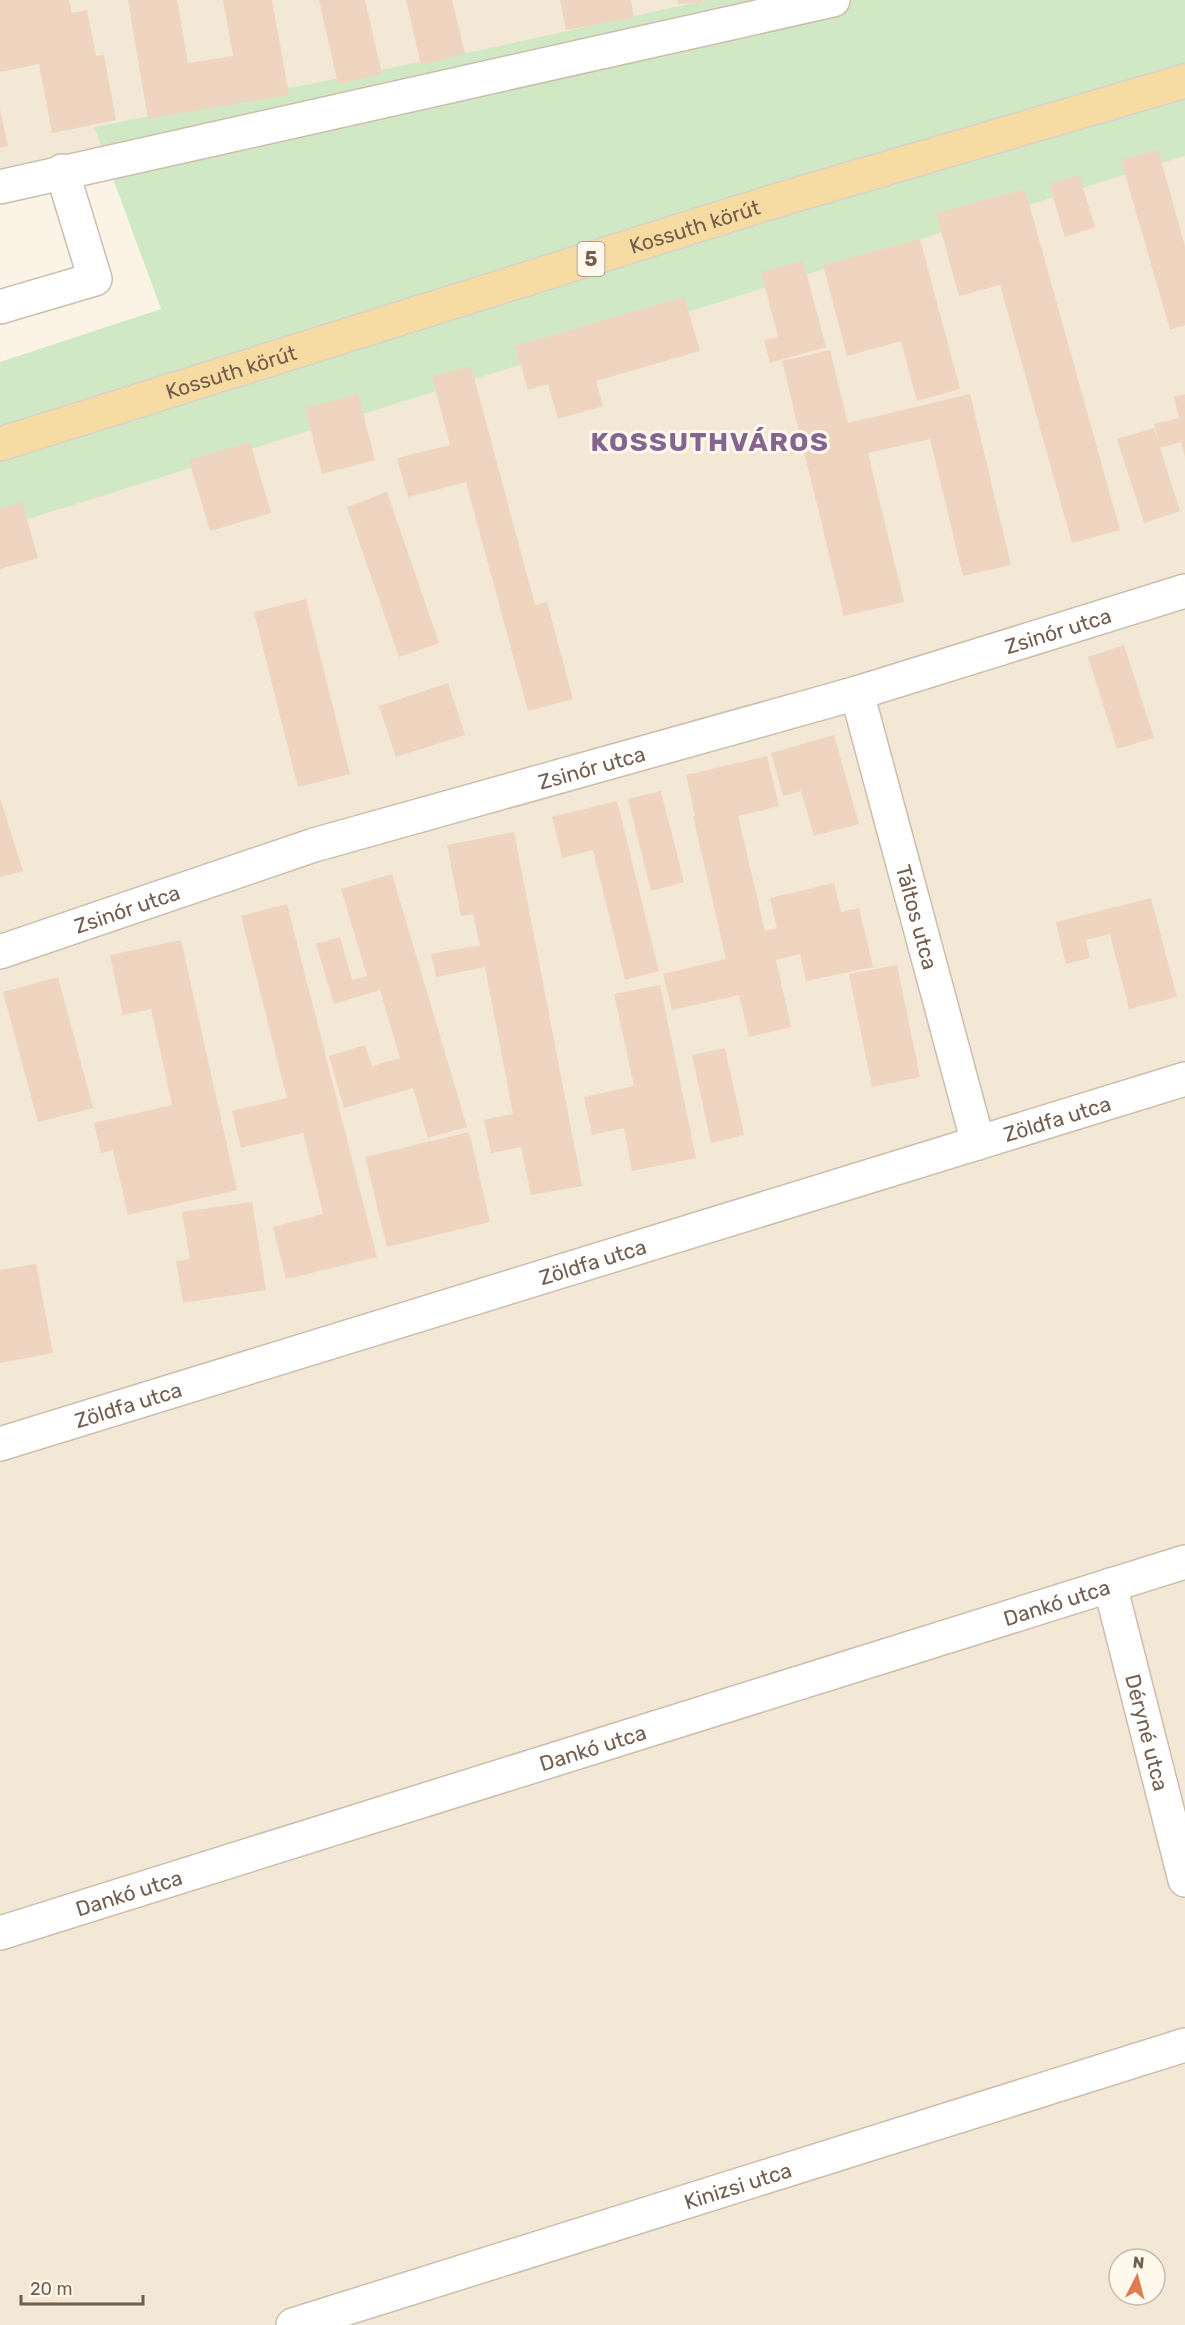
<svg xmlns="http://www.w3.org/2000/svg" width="1185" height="2325" font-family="Rubik,sans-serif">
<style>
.residential{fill:#f3e7d5;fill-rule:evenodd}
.green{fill:#d1e8c5}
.building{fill:#efd5bf}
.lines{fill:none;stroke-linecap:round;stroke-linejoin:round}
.minor-casing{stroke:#cdbdad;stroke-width:36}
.major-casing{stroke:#d8d2cd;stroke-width:36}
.minor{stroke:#fff;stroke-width:33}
.major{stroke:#f6dca2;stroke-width:33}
.labels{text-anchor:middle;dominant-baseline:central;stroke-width:6;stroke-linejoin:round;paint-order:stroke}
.shield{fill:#fef8ed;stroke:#9d8c7c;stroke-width:1.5}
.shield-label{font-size:20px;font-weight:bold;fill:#735d4c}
.street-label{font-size:21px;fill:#735d4c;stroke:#fef8ed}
.district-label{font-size:27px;font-weight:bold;letter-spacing:1.5px;fill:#846490;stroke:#fef8ed}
</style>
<rect width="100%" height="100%" fill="#fbf4e6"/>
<g class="residential">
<path d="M0 0H706L490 48 94 127 110 174 0 198Z"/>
<path d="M1185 156V2325H0V528ZM1119 2259H1155V2295H1119Z"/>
</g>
<path class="green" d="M706 0H1185V156L0 528V362L161 309 94 127 490 48Z"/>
<g class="building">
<path d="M0 0H69L72 13 87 10 96 56 104 55 116 120 52 133 39 64 0 72Z"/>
<path d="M128 0H177L188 63 233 56 223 0H272L289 95 148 119Z"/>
<path d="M319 0H365L382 74 338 84Z"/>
<path d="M406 0H452L465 54 421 65Z"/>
<path d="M560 0H631L634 18 566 30Z"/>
<path d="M678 0H702V2L678 4Z"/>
<path d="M0 109 8 146 0 148Z"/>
<path d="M1158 150 1185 246V325L1170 330 1121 160Z"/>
<path d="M1079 175 1095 227 1065 237 1049 184Z"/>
<path d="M1025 189 1120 530 1072 543 1000 285 959 296 936 213Z"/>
<path d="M920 239 960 389 917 401 901 341 847 356 823 265Z"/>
<path d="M803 261 826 347 770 363 764 340 778 337 761 272Z"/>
<path d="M684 297 700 351 596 381 603 406 558 419 548 384 528 390 515 346Z"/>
<path d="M830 350 848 423 970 394 1011 565 963 576 930 439 868 453 904 602 844 616 782 361Z"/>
<path d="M471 366 535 605 547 602 573 699 528 711 466 482 408 497 397 458 450 445 432 376Z"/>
<path d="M358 394 375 460 322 474 305 408Z"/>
<path d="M1185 394V457L1181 442 1160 448 1180 511 1144 523 1117 439 1154 428 1159 445 1154 424 1179 418 1174 397Z"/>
<path d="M250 442 271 513 210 531 189 460Z"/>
<path d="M387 492 439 643 399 657 347 507Z"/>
<path d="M22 502 38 558 0 569V509Z"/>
<path d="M306 599 350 774 298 787 254 612Z"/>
<path d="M1124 645 1154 738 1117 749 1088 657Z"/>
<path d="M448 683 465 735 396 757 379 706Z"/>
<path d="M834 735 859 824 814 836 801 791 783 796 771 753Z"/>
<path d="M767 756 779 806 738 816 765 931 777 928 770 898 834 883 841 912 859 908 873 967 806 981 800 954 776 960 791 1027 749 1037 739 995 672 1010 663 974 726 959 693 816H695L686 775Z"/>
<path d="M661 791 684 882 651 891 628 799Z"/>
<path d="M0 798 23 871 0 877Z"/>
<path d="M617 801 659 971 625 980 593 850 562 858 552 817Z"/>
<path d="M514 832 582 1186 531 1195 521 1147 491 1153 484 1120 513 1114 485 967 436 977 431 954 480 945 473 914 461 916 447 845Z"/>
<path d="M392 874 467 1127 428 1138 413 1088 344 1108 329 1056 365 1045 372 1066 400 1058 380 990 334 1004 316 944 340 937 352 980 367 976 341 889Z"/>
<path d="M1151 898 1177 997 1129 1009 1110 934 1086 940 1090 958 1066 964 1056 922Z"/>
<path d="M287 904 377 1257 286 1279 273 1227 323 1214 303 1133 241 1148 232 1111 287 1098 241 916Z"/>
<path d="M181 940 237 1190 128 1215 113 1150 101 1153 94 1123 172 1105 151 1009 123 1015 110 955Z"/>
<path d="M897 965 920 1077 872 1087 849 974Z"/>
<path d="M58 977 93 1108 38 1122 3 992Z"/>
<path d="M660 985 696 1158 632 1171 624 1128 592 1135 584 1097 634 1086 614 994Z"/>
<path d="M725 1048 744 1135 711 1143 692 1055Z"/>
<path d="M469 1132 490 1222 387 1247 365 1157Z"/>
<path d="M252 1202 266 1290 183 1303 176 1261 190 1259 182 1212Z"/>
<path d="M36 1264 53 1353 0 1363V1270Z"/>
</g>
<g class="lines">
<defs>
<g id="minor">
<path d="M0 187 833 0"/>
<path d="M0 307 95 279 62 171"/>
<path id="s1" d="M857 693 978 1143"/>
<path id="s2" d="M0 952 314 845 857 693 1185 591"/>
<path id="s3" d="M0 1444 1185 1079"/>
<path id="s4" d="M1110 1585 1185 1880"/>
<path id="s5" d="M0 1933 1185 1562"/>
<path id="s6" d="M293 2325 1185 2045"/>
</g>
<g id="major">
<path id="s7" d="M0 444 778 200 1185 81"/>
</g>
</defs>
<use href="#minor" class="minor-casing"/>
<use href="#major" class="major-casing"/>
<use href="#minor" class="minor"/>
<use href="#major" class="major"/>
</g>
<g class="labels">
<rect class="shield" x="577.5" y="242" width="27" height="34" rx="4.5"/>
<g class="shield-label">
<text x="591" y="259">5</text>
</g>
<g class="street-label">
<text stroke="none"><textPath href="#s7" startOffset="728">Kossuth körút</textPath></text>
<text stroke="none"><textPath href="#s7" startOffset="242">Kossuth körút</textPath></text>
<text stroke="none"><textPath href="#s2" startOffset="1106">Zsinór utca</textPath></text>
<text stroke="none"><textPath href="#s2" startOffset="620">Zsinór utca</textPath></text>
<text stroke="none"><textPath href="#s2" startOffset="134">Zsinór utca</textPath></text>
<text stroke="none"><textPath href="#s1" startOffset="232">Táltos utca</textPath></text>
<text stroke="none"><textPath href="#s3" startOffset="1106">Zöldfa utca</textPath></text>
<text stroke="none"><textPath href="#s3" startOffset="620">Zöldfa utca</textPath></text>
<text stroke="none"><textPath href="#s3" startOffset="134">Zöldfa utca</textPath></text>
<text stroke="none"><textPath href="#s5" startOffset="1107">Dankó utca</textPath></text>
<text stroke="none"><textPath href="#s4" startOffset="152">Déryné utca</textPath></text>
<text stroke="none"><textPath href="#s5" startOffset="621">Dankó utca</textPath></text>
<text stroke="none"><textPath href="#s5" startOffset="135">Dankó utca</textPath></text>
<text stroke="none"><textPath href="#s6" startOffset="466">Kinizsi utca</textPath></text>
</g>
<g class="district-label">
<text x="710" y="442">KOSSUTHVÁROS</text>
</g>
</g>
<g transform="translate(1137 2277) rotate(6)"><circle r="28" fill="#fef8ed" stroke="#c6baad" stroke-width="1.5"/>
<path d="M0-4.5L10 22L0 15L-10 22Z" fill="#df7a52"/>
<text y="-9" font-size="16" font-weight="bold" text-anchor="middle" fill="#735d4c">N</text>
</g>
<path d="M21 2295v9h122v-9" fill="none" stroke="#735d4c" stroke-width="3"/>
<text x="30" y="2295" font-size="18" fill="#735d4c" stroke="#fef8ed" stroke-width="4.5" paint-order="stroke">20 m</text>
</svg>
